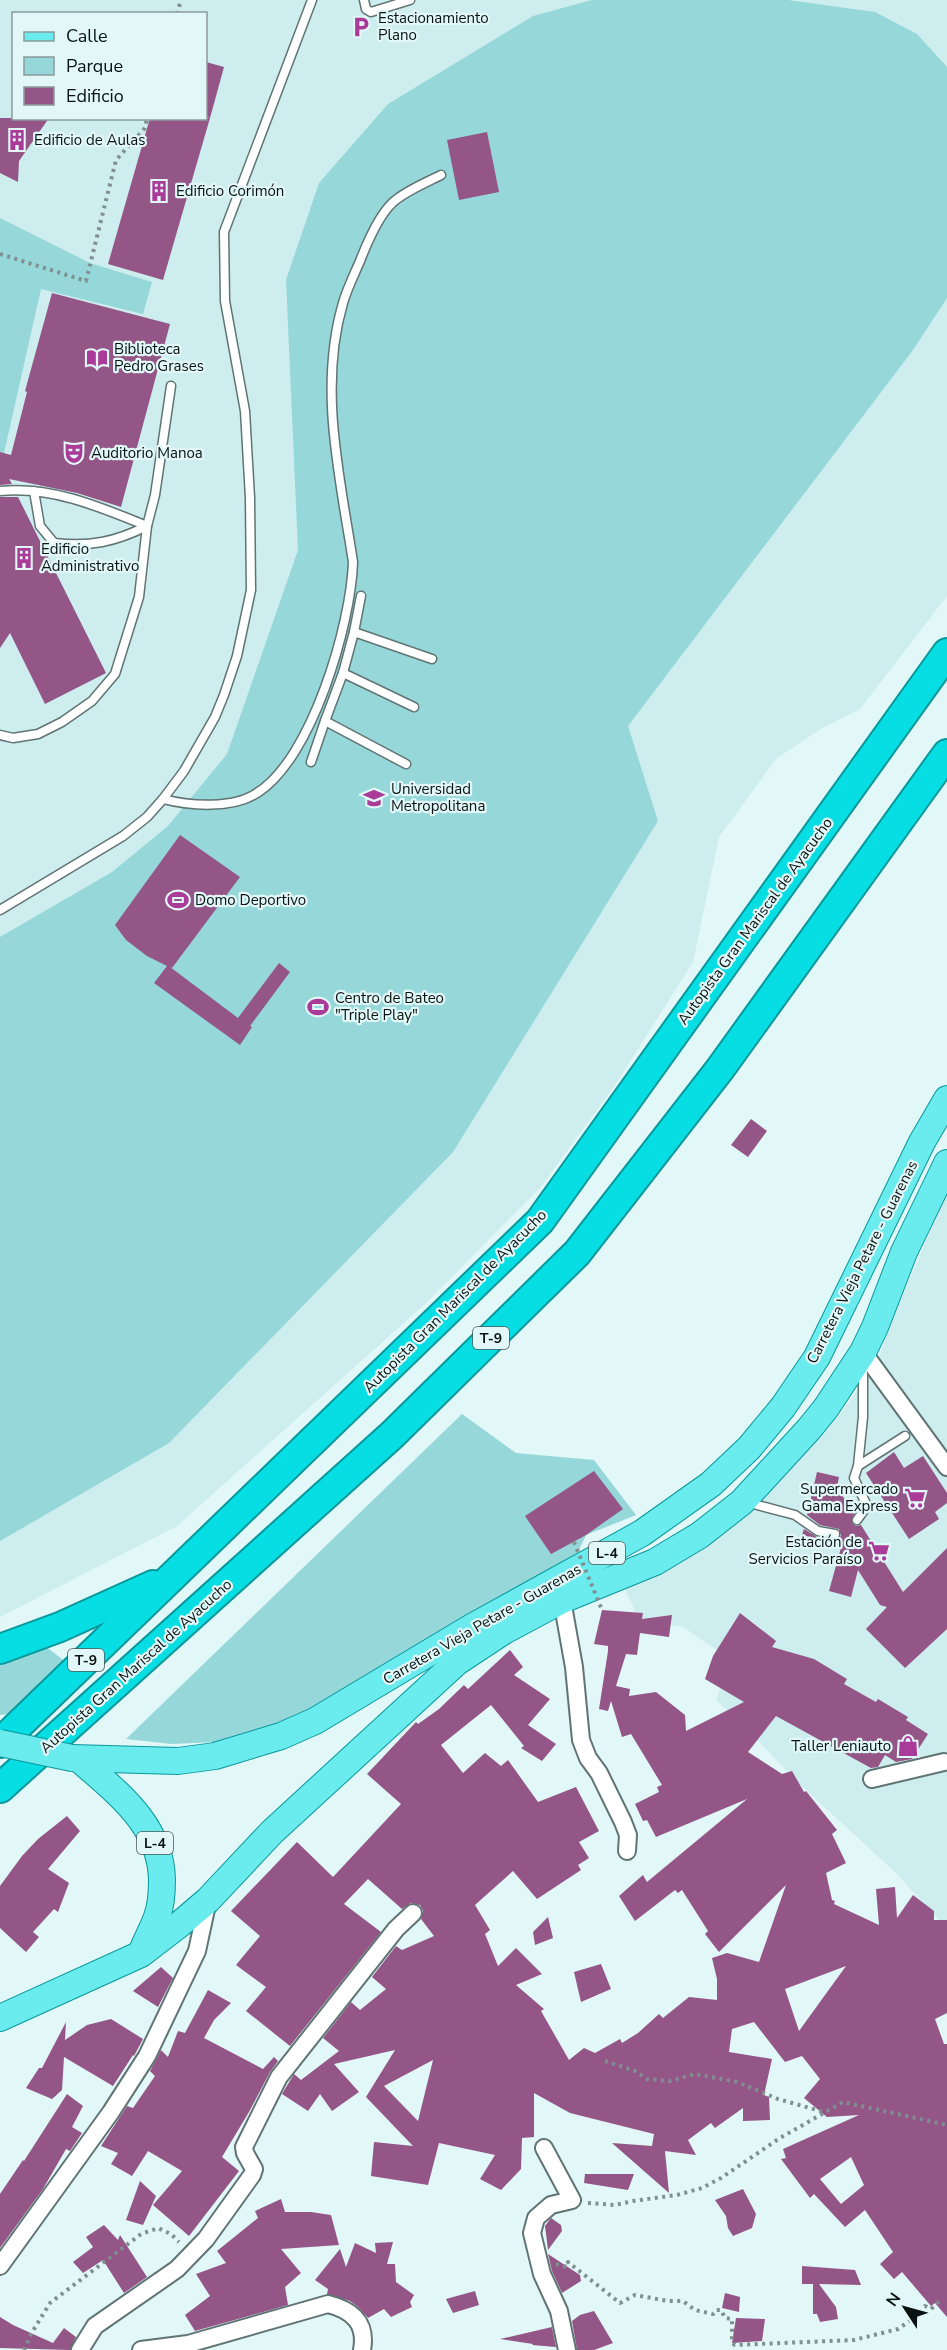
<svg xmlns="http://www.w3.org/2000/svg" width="947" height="2350" font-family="'Nunito Sans',sans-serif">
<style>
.built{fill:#ceedee;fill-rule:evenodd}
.green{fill:#96d7d9}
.building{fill:#945587;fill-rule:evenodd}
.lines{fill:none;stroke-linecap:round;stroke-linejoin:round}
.service-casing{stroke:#607474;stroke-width:11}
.minor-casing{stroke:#607474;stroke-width:20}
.primary-casing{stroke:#08979a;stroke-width:28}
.motorway-casing{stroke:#08979a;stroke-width:32}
.path{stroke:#808f8f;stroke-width:4;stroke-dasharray:3 4.5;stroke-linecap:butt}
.service{stroke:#fff;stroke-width:8}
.minor{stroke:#fff;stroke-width:16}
.primary{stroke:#6aebee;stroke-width:26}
.motorway{stroke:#07dee3;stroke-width:28}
.primary-bridge-casing{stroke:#08979a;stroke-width:28;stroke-linecap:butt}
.path-bridge{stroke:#808f8f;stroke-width:4;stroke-dasharray:3 4.5;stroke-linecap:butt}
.primary-bridge{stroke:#6aebee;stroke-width:26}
.labels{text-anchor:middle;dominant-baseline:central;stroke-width:4.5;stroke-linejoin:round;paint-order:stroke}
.shield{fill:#e2f7f8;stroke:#4c5757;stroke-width:1.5}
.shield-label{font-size:14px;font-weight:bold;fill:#0b1212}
.poi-label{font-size:15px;fill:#0b1212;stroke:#e2f7f8;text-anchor:start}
.street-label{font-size:15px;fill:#0b1212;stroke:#e2f7f8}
</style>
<rect width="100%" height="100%" fill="#e2f7f8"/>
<g class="built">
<path d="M0 0H947V596L860 709 821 729 776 759 719 837 693 962 614 1087 540 1188 425 1304 177 1526 0 1617ZM14 14H206V118H14Z"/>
<path d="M947 1193V1929L896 1873 796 1781 749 1731 716 1700 731 1660 682 1626 641 1623 624 1588 753 1500 840 1414 877 1363 894 1315Z"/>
</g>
<g class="green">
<path d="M592 0H788L875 12 917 34 947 67V298L913 350 628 726 658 821 453 1152 169 1443 0 1541V937L112 872 168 826 227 754 298 550 286 280 319 183 388 104 533 16Z"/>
<path d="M0 218 90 263 152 282 143 314 41 289 4 453 0 452Z"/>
<path d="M462 1414 516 1453 594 1460 636 1515 586 1535 578 1552 558 1566 484 1605 415 1652 300 1718 258 1733 216 1742 172 1744 126 1739Z"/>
<path d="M45 1646 66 1662 9 1714 0 1715V1663Z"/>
</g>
<g class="building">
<path d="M206 62 224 67 210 118 206 117Z"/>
<path d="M0 118H49L19 161 18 182 0 173Z"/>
<path d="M150 118H210L163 280 108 264Z"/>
<path d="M487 132 499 192 459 200 447 140Z"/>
<path d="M52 293 170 324 121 507 77 493 9 479 12 484 0 485V452L11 455 27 392 25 391Z"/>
<path d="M0 497H18L106 673 45 704 10 633 0 648Z"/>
<path d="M180 835 240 877 172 968 170 967 238 1018 279 963 290 972 250 1026 252 1027 240 1045 154 983 167 966 147 956 126 940 115 925Z"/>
<path d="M751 1119 767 1131 748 1157 731 1145Z"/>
<path d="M894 1452 904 1468 923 1456 947 1493V1503L935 1512 939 1519 909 1539 866 1473Z"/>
<path d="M594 1471 623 1509 586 1535 551 1554 525 1516Z"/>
<path d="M817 1472 839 1477 837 1487 854 1514 852 1523 856 1526 861 1525 903 1592 947 1548V1629L905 1668 866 1629 887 1607 880 1605 858 1570 851 1597 829 1591 842 1544 802 1535 804 1529 817 1537 834 1540 841 1536 839 1529 820 1525 807 1515Z"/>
<path d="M602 1610 643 1613 642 1619 672 1615 669 1637 640 1633 637 1655 626 1654 616 1686 630 1689 629 1696 656 1692 685 1715 686 1731 744 1702 705 1679 713 1656 740 1613 776 1641 772 1647 814 1659 847 1679 844 1684 876 1702 878 1699 908 1717 906 1720 928 1734 912 1759 896 1762 885 1755 878 1767 871 1768 776 1716 748 1752 782 1774 792 1771 804 1792 806 1791 837 1830 832 1834 846 1863 826 1873 832 1900 835 1901 834 1904 879 1925 876 1889 895 1887 897 1918 913 1895 934 1911V1920H947V2013L935 2019 944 2044H947V2317L935 2303 931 2306 902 2272 894 2279 880 2264 893 2252 865 2210 845 2227 814 2194 810 2198 781 2159 786 2158 783 2149 859 2115 827 2117 804 2098 820 2079 802 2056 785 2062 754 2022 732 2029 729 2052 772 2059 764 2095 769 2097 770 2120 743 2121V2108L715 2128 711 2123 688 2140 696 2155 665 2151 669 2193 612 2143 652 2146 654 2134 570 2113 534 2093V2137L522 2138 521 2169 501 2190 480 2179 495 2155 439 2143 428 2185 371 2176 374 2142 413 2146 366 2097 395 2050 334 2064 359 2092 332 2111 320 2094 308 2111 282 2094 294 2074 301 2080 339 2051 323 2038 351 2002 360 2010 386 1989 372 1977 396 1946 402 1950 434 1936 421 1919 423 1911 420 1905 411 1903 402 1909 368 1879 344 1904 381 1932 290 2046 246 2011 266 1987 236 1965 260 1936 231 1911 297 1842 333 1877 401 1804 367 1774 416 1722 418 1724 439 1709 464 1685 468 1689 510 1650 523 1667 514 1675 550 1699 528 1725 556 1744 542 1761 521 1748 524 1746 491 1705 441 1745 463 1773 485 1753 501 1766 508 1760 538 1802 576 1787 599 1831 579 1842 589 1858 578 1865 581 1870 537 1899 513 1871 475 1905 490 1930 485 1934 498 1966 516 1948 542 1974 516 1985 544 2009 541 2011 569 2060 584 2048 595 2053 620 2039 622 2043 638 2033 659 2014 663 2018 689 1997 717 2000V1979L712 1958 727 1953 759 1962 786 1885 719 1952 705 1934 708 1931 682 1890 678 1893 675 1890 635 1921 619 1896 643 1875 647 1882 747 1799 656 1837 647 1820 643 1821 635 1804 659 1792 657 1787 662 1785 631 1734 622 1737 611 1701 608 1711 599 1709 608 1651V1646L594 1644ZM846 1966 799 2031 785 1989ZM433 2060 418 2121 384 2086ZM851 2157 864 2185 841 2204 820 2179Z"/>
<path d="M67 1816 80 1831 48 1869 69 1883 58 1912 54 1909 33 1932 39 1937 26 1952 0 1928V1886L22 1856 38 1839Z"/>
<path d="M548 1917 553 1938 535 1945 533 1932Z"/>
<path d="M601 1964 611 1989 581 2002 574 1972Z"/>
<path d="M161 1967 173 1978 158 2007 133 1991Z"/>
<path d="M208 1990 231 2003 214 2020 204 2038 263 2069 274 2057 278 2061 270 2072 249 2112 222 2157 239 2171 189 2236 153 2205 182 2171 148 2151 132 2176 111 2164 118 2153 101 2146 127 2106 133 2108 155 2076 150 2071 161 2050 168 2057 178 2031 185 2033Z"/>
<path d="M111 2019 143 2039 134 2056 133 2055 113 2086 64 2057 62 2090 52 2099 26 2088 39 2068H42L66 2022 65 2040 87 2025Z"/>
<path d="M67 2094 83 2106 72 2127 82 2133 70 2151 66 2149 43 2189 0 2248V2194L23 2160 24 2161Z"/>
<path d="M585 2174H634L628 2190 584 2183Z"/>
<path d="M140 2181 156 2196 143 2225 126 2220Z"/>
<path d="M743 2189 756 2214 752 2228 733 2236 728 2228 726 2216 715 2200Z"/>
<path d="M281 2199 285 2212H311L331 2215 339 2245 281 2249 301 2273 285 2287 288 2305 195 2331 185 2315 210 2296 196 2274 226 2263 217 2251 258 2218 255 2211Z"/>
<path d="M551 2218 561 2225 562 2231 548 2250 545 2226Z"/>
<path d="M104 2225 118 2240 120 2235 147 2277 124 2293 103 2260 83 2273 73 2262 93 2247 86 2237Z"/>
<path d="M393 2242 387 2264H395L396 2282 414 2295 410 2302 412 2307 391 2317 384 2309 368 2318 358 2307 350 2301 327 2294 328 2289 315 2280 340 2249 346 2267 355 2243 376 2253 375 2243Z"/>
<path d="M548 2254 580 2275 581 2281 562 2293 552 2271Z"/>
<path d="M802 2266 855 2270 861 2285 819 2284 836 2307 838 2319 820 2322 817 2314H813V2284H802Z"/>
<path d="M475 2291 479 2305 453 2313 446 2299Z"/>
<path d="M725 2293 740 2297 739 2312 722 2308Z"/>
<path d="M594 2311 613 2343 594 2350H577L572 2321 580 2315Z"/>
<path d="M0 2317 13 2325 53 2343 64 2328 76 2337 70 2350 0 2348Z"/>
<path d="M736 2318 765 2319 762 2341 732 2343Z"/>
<path d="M552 2327 556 2347 532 2345 533 2344 500 2339Z"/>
</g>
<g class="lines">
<defs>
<g id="service">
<path d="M364 0 366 9 371 12 410 0"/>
<path d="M0 491C52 486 100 507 147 526 115 542 90 547 54 543L40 526 34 491"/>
<path d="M354 632 361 596"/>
<path d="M343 673 354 632 432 659"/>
<path d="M325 721 343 673 414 707"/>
<path d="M0 735 13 738 38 734 62 722 92 701 115 674 139 597 147 526 155 495 171 386"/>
<path d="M311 762 325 721 406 764"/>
<path d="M163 799C190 806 233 809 257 793 312 759 351 624 353 562 340 477 318 388 343 303 347 289 354 275 360 261 367 243 381 210 397 199 410 189 427 182 441 175"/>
<path d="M0 910 123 836 147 817 163 799 184 771 215 717 224 695 237 656 251 590 250 498 245 411 225 301 224 232 312 0"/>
<path d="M858 1466 905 1436"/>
<path d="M746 1502 795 1515 818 1531 835 1534"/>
<path d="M857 1520 867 1506 854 1478 858 1466 863 1417V1366"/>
</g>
<g id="minor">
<path d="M863 1352 947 1467"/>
<path d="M562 1600 574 1667 581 1740 588 1758 599 1773 623 1822 628 1835 627 1851"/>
<path d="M872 1779 944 1762"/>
<path d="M544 2148 572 2200 551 2205 536 2218 532 2233 542 2274 559 2311 567 2350"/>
<path d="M0 2266 111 2112 147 2056 197 1951 208 1900"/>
<path d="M80 2350 95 2326 177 2269 206 2239 252 2175 254 2169 245 2153 244 2147 279 2077 396 1929 413 1913"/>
<path d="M141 2350 188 2344 328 2304C352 2310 367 2323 362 2350"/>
</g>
<g id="primary">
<path d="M72 1758 178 1761 215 1756 281 1736 315 1721 472 1627 642 1533 711 1484 749 1448 783 1407 817 1357 922 1142 947 1099"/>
<path d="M79 1759C117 1793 161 1824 162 1880 162 1892 161 1906 157 1917 153 1928 147 1939 142 1951"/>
<path d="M0 2018 141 1954 180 1924 208 1900 272 1832 457 1662 504 1631 562 1600 655 1562 700 1535 742 1502 809 1429 826 1408 863 1352 875 1327 904 1252 947 1163"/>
</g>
<g id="motorway">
<path d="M0 1649 60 1627 153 1585"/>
<path d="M0 1743 540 1221 947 653"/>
<path d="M0 1788 392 1435 577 1253 720 1069 947 754"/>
</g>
</defs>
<use href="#service" class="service-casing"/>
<use href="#minor" class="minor-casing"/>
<use href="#primary" class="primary-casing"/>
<use href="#motorway" class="motorway-casing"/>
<g class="path">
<path d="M177 14 181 0"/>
<path d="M0 254 86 281 116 160 145 128 147 118"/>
<path d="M605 2061 635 2071 647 2079 670 2081 695 2074 737 2082 778 2099 824 2112"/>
<path d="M588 2203 615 2205 633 2201 677 2195 702 2188 721 2178 780 2138 843 2102 947 2125"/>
<path d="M556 2264 567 2267 568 2262 620 2303 635 2295 668 2301H683L695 2310 713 2314 716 2310H721L725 2318 732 2319V2343L735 2345 854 2340 898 2329 918 2315 925 2306 931 2309 942 2299"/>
<path d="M24 2350 31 2334 50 2303 141 2234 158 2228 171 2234 179 2242"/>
</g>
<use href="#service" class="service"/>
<use href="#minor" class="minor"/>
<use href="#primary" class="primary"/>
<use href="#motorway" class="motorway"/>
<defs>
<path id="primary-bridge" d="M0 1743 72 1758"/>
</defs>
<use href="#primary-bridge" class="primary-bridge-casing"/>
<path class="path-bridge" d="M574 1542 602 1610"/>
<use href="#primary-bridge" class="primary-bridge"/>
</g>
<defs>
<symbol id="parking-bare" viewBox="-9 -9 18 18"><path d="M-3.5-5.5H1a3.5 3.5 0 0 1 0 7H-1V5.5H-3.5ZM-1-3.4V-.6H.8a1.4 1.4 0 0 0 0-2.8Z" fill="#ab3b98" stroke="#e2f7f8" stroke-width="2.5" paint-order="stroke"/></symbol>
<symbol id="building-bare" viewBox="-9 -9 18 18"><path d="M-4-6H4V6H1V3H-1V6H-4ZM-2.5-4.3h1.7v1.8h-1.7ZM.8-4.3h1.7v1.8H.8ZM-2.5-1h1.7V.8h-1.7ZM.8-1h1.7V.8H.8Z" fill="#ab3b98" stroke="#e2f7f8" stroke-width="2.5" paint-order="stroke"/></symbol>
<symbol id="library-bare" viewBox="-9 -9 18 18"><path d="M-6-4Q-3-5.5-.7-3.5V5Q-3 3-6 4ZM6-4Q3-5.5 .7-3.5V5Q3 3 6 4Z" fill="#ab3b98" stroke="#e2f7f8" stroke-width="2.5" paint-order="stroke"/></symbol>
<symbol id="theatre-bare" viewBox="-9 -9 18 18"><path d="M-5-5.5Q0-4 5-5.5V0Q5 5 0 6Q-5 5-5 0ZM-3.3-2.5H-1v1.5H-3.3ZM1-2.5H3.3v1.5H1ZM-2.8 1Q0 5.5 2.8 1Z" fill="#ab3b98" stroke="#e2f7f8" stroke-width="2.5" paint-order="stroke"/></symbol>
<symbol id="university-bare" viewBox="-9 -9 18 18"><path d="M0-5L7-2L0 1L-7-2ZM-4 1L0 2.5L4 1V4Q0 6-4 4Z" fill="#ab3b98" stroke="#e2f7f8" stroke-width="2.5" paint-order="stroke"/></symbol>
<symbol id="stadium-bare" viewBox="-9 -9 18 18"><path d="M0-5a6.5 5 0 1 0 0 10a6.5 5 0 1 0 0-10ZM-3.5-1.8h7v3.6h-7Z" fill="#ab3b98" stroke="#e2f7f8" stroke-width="2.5" paint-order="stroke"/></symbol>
<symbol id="supermarket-bare" viewBox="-9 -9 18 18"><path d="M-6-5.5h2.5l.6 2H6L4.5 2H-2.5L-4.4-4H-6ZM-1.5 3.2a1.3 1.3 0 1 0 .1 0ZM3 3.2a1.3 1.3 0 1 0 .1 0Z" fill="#ab3b98" stroke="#e2f7f8" stroke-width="2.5" paint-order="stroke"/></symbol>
<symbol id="shop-bare" viewBox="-9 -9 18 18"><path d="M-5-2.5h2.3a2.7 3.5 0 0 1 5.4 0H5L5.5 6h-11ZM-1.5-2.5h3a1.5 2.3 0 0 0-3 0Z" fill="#ab3b98" stroke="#e2f7f8" stroke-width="2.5" paint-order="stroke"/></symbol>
</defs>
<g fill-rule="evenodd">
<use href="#parking-bare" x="346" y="12" width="30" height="30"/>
<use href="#building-bare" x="2" y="125" width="30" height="30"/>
<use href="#building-bare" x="144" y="176" width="30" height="30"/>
<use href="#library-bare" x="82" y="343" width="30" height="30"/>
<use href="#theatre-bare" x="59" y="438" width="30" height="30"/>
<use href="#building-bare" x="9" y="543" width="30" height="30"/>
<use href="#university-bare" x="359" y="783" width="30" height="30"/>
<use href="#stadium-bare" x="163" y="885" width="30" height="30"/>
<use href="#stadium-bare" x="303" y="992" width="30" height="30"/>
<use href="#supermarket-bare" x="900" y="1483" width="30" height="30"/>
<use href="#supermarket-bare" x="864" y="1536" width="30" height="30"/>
<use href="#shop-bare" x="893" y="1731" width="30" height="30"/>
</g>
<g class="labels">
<g class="shield">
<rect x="473" y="1327" width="36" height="22" rx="4.5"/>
<rect x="589" y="1542" width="36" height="22" rx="4.5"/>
<rect x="68" y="1649" width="36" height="22" rx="4.5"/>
<rect x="137" y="1832" width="36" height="22" rx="4.5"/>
</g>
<g class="shield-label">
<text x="491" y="1338">T-9</text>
<text x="607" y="1553">L-4</text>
<text x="86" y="1660">T-9</text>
<text x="155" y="1843">L-4</text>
</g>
<g class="poi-label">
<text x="378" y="18">Estacionamiento<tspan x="378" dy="17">Plano</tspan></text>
<text x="34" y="140">Edificio de Aulas</text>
<text x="176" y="191">Edificio Corimón</text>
<text x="114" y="349">Biblioteca<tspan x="114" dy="17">Pedro Grases</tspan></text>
<text x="91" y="453">Auditorio Manoa</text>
<text x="41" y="549">Edificio<tspan x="41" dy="17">Administrativo</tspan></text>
<text x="391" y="789">Universidad<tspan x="391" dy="17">Metropolitana</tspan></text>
<text x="195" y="900">Domo Deportivo</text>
<text x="335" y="998">Centro de Bateo<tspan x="335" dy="17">"Triple Play"</tspan></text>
<text x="898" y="1489" text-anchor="end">Supermercado<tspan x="898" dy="17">Gama Express</tspan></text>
<text x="862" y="1542" text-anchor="end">Estación de<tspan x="862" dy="17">Servicios Paraíso</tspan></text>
<text x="891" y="1746" text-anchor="end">Taller Leniauto</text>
</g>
<g class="street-label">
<text transform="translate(755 921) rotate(-54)">Autopista Gran Mariscal de Ayacucho</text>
<text transform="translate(862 1262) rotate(-63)">Carretera Vieja Petare - Guarenas</text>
<text transform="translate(455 1301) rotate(-45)">Autopista Gran Mariscal de Ayacucho</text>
<text transform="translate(482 1624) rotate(-30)">Carretera Vieja Petare - Guarenas</text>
<text transform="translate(136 1666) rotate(-42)">Autopista Gran Mariscal de Ayacucho</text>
</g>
</g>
<rect x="12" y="12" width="195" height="108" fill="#e2f7f8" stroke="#8c9b9c" stroke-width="1.5"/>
<rect x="24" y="32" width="30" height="9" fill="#6aebee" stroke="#8c9b9c" stroke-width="1.5"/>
<text x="66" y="42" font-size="18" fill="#0b1212">Calle</text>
<rect x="24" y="57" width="30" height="18" fill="#96d7d9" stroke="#8c9b9c" stroke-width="1.5"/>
<text x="66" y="72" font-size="18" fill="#0b1212">Parque</text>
<rect x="24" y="87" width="30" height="18" fill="#945587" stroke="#8c9b9c" stroke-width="1.5"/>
<text x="66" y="102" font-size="18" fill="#0b1212">Edificio</text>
<g transform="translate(905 2308) rotate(306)" stroke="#e2f7f8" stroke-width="4.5" paint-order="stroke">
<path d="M0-4.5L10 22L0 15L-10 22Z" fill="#0b1212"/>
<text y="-9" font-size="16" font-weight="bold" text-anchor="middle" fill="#0b1212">N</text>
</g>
</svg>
